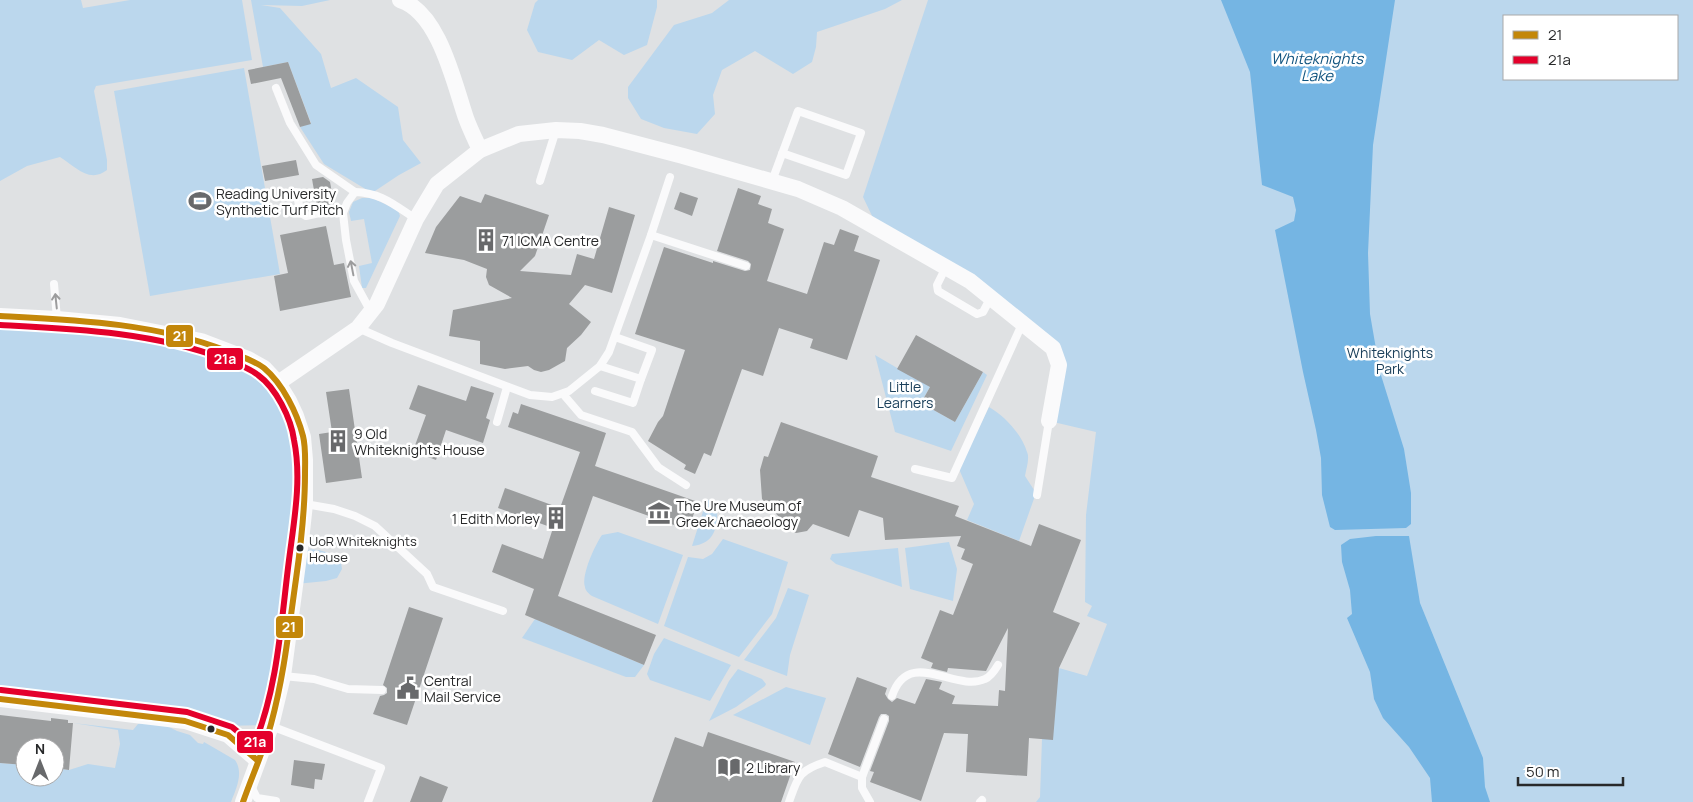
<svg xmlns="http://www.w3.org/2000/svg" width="1693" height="802" font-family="Manrope,sans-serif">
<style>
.green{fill:#bbd7ed;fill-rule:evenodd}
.water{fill:#75b5e3}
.building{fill:#9b9d9e}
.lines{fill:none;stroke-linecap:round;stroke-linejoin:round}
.service{stroke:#fafafb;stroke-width:8}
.minor{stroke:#fafafb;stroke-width:16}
.bus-1-casing{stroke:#fff;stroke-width:10}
.bus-2-casing{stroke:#fff;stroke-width:10}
.bus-1{stroke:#c3870a;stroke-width:6}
.bus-2{stroke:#e4002b;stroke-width:6}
.oneway{stroke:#9c9c9d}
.bus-dot{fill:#28292a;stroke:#fff;stroke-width:2}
.labels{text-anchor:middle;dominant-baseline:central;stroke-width:5;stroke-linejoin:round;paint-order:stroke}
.bus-label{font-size:13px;fill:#28292a;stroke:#fff;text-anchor:start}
.poi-label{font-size:14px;fill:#28292a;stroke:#fff;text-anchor:start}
.park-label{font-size:14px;fill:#1b405b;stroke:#fff}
.water-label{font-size:15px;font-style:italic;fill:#11547f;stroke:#fff}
.line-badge{stroke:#fff;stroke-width:2}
.badge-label{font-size:14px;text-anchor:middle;font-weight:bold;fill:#fff}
</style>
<rect width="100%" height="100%" fill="#dfe1e3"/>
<g class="green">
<path d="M0 0H81L83 8 130 0H242L252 60 96 86 94 91 107 160V170C89 184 75 166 60 157L27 166 0 181Z"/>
<path d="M251 0H330L302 6 261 5 280 8 321 54 331 88 356 78 398 107 403 140 421 163 399 175 372 193 324 164 300 127 311 123 288 62 263 67Z"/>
<path d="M538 0H657V7L647 45 624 55 599 40 572 60 538 52 527 30 535 3Z"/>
<path d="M729 0H902L885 9 817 32 816 47 812 62 793 74 755 51 722 70 713 95 715 114 697 134 664 128 641 119 628 98V87L674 25 712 13Z"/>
<path d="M928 0H1693V802H1036L1040 797 1042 739 1059 668 1087 676 1107 624 1087 616 1092 606 1085 602 1086 515 1096 432 1049 421 1053 348 874 220 863 197ZM1504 16H1677V79H1504Z"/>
<path d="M244 68 280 274 150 296 114 91Z"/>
<path d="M362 198H372L398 210 400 216 366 288H362L359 266 372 263 364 219 351 221 349 212 353 202Z"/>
<path d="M24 323 110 332 199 350 249 368 270 384 291 422 296 460 294 515 288 553C295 553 301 551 308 550 318 548 331 554 340 557L342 569 337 578 326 581 286 585 282 612 280 615 275 675 261 725 222 726 0 692V324Z"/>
<path d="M875 355 921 382 937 374 921 403 955 422 983 372 987 375 951 451 895 432Z"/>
<path d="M989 407C1005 416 1022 435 1027 452 1030 458 1026 469 1025 476L1036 493 1019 541 967 520 974 504 959 469Z"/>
<path d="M707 499 717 506C718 525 716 544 692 546Z"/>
<path d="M618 532 683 555 658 624 592 596C589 594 585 590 585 587 581 575 595 545 602 535Z"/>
<path d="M723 539 788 562 772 614 739 657 664 626 688 557 703 559 712 554Z"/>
<path d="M949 542 957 569 953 601 910 589 905 548Z"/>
<path d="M898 548 902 587 836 564 830 559 832 554Z"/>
<path d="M788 588 809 595 790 655 787 676 744 660 776 618Z"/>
<path d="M535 619 644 665 635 677H626L522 638Z"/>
<path d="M664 638 731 665 710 701 650 680 647 674 654 654Z"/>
<path d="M738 669 762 679 766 684 765 686 736 707 709 721 729 681Z"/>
<path d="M786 687 826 698 810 745 733 715Z"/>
<path d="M156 720 177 731 190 735 198 743 203 744 204 742 235 760C244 773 236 789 231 802H0V763L25 765V777H55V768L69 770 88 764 115 768 120 744 118 730 73 723 133 730 138 724Z"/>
</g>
<g class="water">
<path d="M1221 0H1395L1373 145 1368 253 1370 314 1380 372 1404 449 1411 493V524L1406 528 1335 530 1330 527 1322 495 1321 458 1316 430 1303 372 1275 230 1294 221 1296 210 1293 197 1262 185 1250 72Z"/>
<path d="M1376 536H1409L1420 603 1483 758 1485 787 1490 802H1432L1430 778 1409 747 1383 718 1374 699 1370 672 1347 618 1352 614 1350 590 1342 562 1341 545 1350 539Z"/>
</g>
<g class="building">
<path d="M288 62 311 124 300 127 281 78 251 84 248 70Z"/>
<path d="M296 160 299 175 265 181 262 166Z"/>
<path d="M323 177 330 182 334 204 317 207 312 179Z"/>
<path d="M738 188 761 196 758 204 772 209 768 223 784 229 767 281 807 294 824 242 834 245 840 229 859 236 854 251 880 260 847 360 810 348 813 339 779 328 763 376 742 369 711 456 704 453 695 474 684 469 686 465 648 441 658 422 663 416 685 350 635 334 664 247 713 263V261L745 271 750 270 751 264 748 261 717 251Z"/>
<path d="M680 192 698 198 692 216 674 209Z"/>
<path d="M485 194 549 215 535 256 520 271 571 275 577 254 594 259 609 207 635 215 612 293 585 285 569 304 591 322 581 335 567 348 565 361 549 370 541 372 534 370 528 366 505 369 480 364V341L449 336 453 310 512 298 489 285 486 277 487 269 464 260 425 253 436 227 460 196 481 203Z"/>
<path d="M326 226 334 265 344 263 351 297 280 311 274 276 288 273 280 235Z"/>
<path d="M916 335 983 372 955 422 921 403 930 387 897 369Z"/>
<path d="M418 385 466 401 471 386 494 393 486 418 490 420 483 443 446 430 436 460 413 451 426 415 409 409Z"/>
<path d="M349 389 362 478 326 483 319 434 332 432 326 392Z"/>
<path d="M521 404 606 433 595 466 698 502 688 530 593 496 558 596 656 635 644 665 525 615 534 589 492 572 502 544 543 559 553 528 498 508 505 488 560 508 580 452 508 427 513 412 518 414Z"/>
<path d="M781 422 878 456 871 477 959 506 955 516 1031 546 1039 524 1081 540 1053 612 1080 623 1059 668 1053 740 1029 738 1027 776 966 772 968 734 944 733 921 801 870 782 874 772 870 771 889 721V716L886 714H881L879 717 860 767 828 754 857 677 887 688 885 694 888 699 892 702 897 698 915 704 926 679 942 682 939 689 955 696 952 704 998 706 999 690 1005 691 1008 628 986 671 948 668 947 672 931 668 933 663 921 658 940 610 953 615 973 564 961 559 965 549 957 546 961 536 885 540 883 518 859 510 849 537 813 524 807 531 796 533 781 525V519L762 499 760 470 764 456 768 457Z"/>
<path d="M409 607 443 618 407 725 373 714 380 696 384 695 387 693V688L383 685Z"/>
<path d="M0 715 51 721V718L68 720V723H73L69 770 55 768V747H25V765L0 763Z"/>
<path d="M708 732 795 762 781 802H652L675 737 703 747Z"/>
<path d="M294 760 325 764 322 780 315 779 314 789 291 785Z"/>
<path d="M420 776 448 787 442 802H410Z"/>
</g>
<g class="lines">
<g class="service">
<path d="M276 88 290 123 316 165 355 192"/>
<path d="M540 181 556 130"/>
<path d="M772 181 798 111 861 133 846 175 782 153"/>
<path d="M296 192 301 213 306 216 324 212 343 213"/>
<path d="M651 235 746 266"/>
<path d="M946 267 937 285 938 291 977 314 983 312 991 297"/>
<path d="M54 284 57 319"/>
<path d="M371 312 354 281 346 240 343 213 347 203 355 192C382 193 394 205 416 219"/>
<path d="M358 328 392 343 530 395 552 397 569 391 600 366 609 352 651 235 670 177"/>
<path d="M600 366 641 379 652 350 615 337"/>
<path d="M595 391 633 403 641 379"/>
<path d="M563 394 581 415 632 432 658 467 686 485"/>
<path d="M497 422 507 387"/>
<path d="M915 469 952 478 1023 322"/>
<path d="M1037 495 1049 421"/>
<path d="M305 504 334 509 355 516 375 526 427 574 433 587 503 611"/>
<path d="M283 676 314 679 348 689 382 690"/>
<path d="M892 696C909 646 955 693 985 679 990 677 995 670 998 665"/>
<path d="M271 726 381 768 368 802"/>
<path d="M251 786 257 798 276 801"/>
<path d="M789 802C798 777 798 771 825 762L862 777"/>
<path d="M870 802 862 788V777L884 719"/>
<path d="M980 802 982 800"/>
</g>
<g class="minor">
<path d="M400 0C439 12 454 83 466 118 470 129 475 139 480 150"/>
<path d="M0 316 57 319 120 325 201 341 248 359 264 368 278 383 289 401 296 416 303 437 305 460V504L301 541 283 676 271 726 243 802"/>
<path d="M278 383 358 328 377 304 416 219 437 184 480 150 519 134 556 130 580 131 603 135 683 156 798 189 842 208 970 281 1053 348 1059 365 1049 421"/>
<path d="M0 699 185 721 228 735 257 760"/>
</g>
<defs>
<g id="bus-1">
<path d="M0 316C76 320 155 323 227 351 239 356 254 360 264 368 283 384 297 413 303 436 306 448 305 462 305 474 305 509 301 544 296 579 289 628 284 676 271 724 264 750 252 776 243 802"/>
<path d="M0 699 185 721 228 735 257 760"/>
</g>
<path id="bus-2" d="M0 325C75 329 153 332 224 359 235 363 248 367 258 375 276 388 291 418 294 440 302 479 294 521 289 560 281 622 278 687 254 745L232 727 187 712 1 690"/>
</defs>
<use href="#bus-1" class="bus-1-casing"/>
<use href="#bus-2" class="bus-2-casing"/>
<use href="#bus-1" class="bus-1"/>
<use href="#bus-2" class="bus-2"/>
</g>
<defs><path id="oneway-shaft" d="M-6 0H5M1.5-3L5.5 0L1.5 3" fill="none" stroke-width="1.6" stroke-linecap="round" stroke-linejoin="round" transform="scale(1.25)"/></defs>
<g class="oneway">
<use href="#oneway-shaft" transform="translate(352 268) rotate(-101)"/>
<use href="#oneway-shaft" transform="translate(56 301) rotate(-96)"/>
</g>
<defs>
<symbol id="stadium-bare" viewBox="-9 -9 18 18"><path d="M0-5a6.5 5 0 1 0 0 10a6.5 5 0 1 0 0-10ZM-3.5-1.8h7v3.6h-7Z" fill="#68696b" stroke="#fff" stroke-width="2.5" paint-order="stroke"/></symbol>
<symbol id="building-bare" viewBox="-9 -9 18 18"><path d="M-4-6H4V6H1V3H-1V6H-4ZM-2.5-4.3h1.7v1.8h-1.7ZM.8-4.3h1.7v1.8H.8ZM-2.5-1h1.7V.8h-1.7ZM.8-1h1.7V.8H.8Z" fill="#68696b" stroke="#fff" stroke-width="2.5" paint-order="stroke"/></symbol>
<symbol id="museum-bare" viewBox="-9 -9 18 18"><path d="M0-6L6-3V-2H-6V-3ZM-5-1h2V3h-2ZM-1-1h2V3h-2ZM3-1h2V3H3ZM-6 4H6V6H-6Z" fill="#68696b" stroke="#fff" stroke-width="2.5" paint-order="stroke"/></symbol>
<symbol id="civic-bare" viewBox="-9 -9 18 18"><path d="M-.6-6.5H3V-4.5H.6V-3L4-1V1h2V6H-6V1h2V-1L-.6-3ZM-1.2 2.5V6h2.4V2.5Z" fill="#68696b" stroke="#fff" stroke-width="2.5" paint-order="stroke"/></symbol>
<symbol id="library-bare" viewBox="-9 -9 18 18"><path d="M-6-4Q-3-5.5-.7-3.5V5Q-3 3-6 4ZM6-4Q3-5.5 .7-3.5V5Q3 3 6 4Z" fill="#68696b" stroke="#fff" stroke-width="2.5" paint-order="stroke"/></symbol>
</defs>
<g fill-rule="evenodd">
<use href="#stadium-bare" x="184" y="185" width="32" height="32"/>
<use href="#building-bare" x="470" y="224" width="32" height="32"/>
<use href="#building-bare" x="322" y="425" width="32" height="32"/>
<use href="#museum-bare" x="643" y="497" width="32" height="32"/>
<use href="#building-bare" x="540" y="502" width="32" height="32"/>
<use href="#civic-bare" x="392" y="672" width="32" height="32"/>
<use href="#library-bare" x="713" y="751" width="32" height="32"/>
</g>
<g class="bus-dot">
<circle cx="300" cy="548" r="4.5"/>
<circle cx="211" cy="729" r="4.5"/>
</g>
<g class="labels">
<g class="bus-label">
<text x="309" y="541">UoR Whiteknights<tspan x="309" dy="16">House</tspan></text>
</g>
<g class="poi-label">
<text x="216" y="193">Reading University<tspan x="216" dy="16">Synthetic Turf Pitch</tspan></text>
<text x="502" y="240">71 ICMA Centre</text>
<text x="354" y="433">9 Old<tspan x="354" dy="16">Whiteknights House</tspan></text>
<text x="676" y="505">The Ure Museum of<tspan x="676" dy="16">Greek Archaeology</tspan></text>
<text x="540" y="518" text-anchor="end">1 Edith Morley</text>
<text x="424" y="680">Central<tspan x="424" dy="16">Mail Service</tspan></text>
<text x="746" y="767">2 Library</text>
</g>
<g class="park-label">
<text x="1390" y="352">Whiteknights<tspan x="1390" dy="16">Park</tspan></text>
<text x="905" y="386">Little<tspan x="905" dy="16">Learners</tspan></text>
</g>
<g class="water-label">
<text x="1317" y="58">Whiteknights<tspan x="1317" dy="17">Lake</tspan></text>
</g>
</g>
<g class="line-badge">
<rect x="165" y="324" width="29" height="24" rx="5" fill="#c3870a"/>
<rect x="206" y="347" width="38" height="24" rx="5" fill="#e4002b"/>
<rect x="275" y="615" width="29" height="24" rx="5" fill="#c3870a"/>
<rect x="236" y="730" width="38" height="24" rx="5" fill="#e4002b"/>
</g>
<g class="badge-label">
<text x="180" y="341">21</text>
<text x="225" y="364">21a</text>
<text x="289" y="632">21</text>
<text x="255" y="747">21a</text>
</g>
<rect x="1503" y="15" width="175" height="65" fill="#ffffff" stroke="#a9a9aa"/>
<rect x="1513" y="31" width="25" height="8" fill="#c3870a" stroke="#a9a9aa"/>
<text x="1548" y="40" font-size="15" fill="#28292a">21</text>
<rect x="1513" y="56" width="25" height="8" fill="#e4002b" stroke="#a9a9aa"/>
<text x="1548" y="65" font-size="15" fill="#28292a">21a</text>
<g transform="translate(40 762)"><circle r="24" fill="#ffffff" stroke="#a9a9aa"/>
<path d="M0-4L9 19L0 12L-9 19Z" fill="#68696b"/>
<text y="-8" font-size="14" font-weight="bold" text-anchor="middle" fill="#28292a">N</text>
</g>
<path d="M1518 777v8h105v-8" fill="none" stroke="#28292a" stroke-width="2.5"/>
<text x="1526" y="777" font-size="15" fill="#28292a" stroke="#ffffff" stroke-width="4" paint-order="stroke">50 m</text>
</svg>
